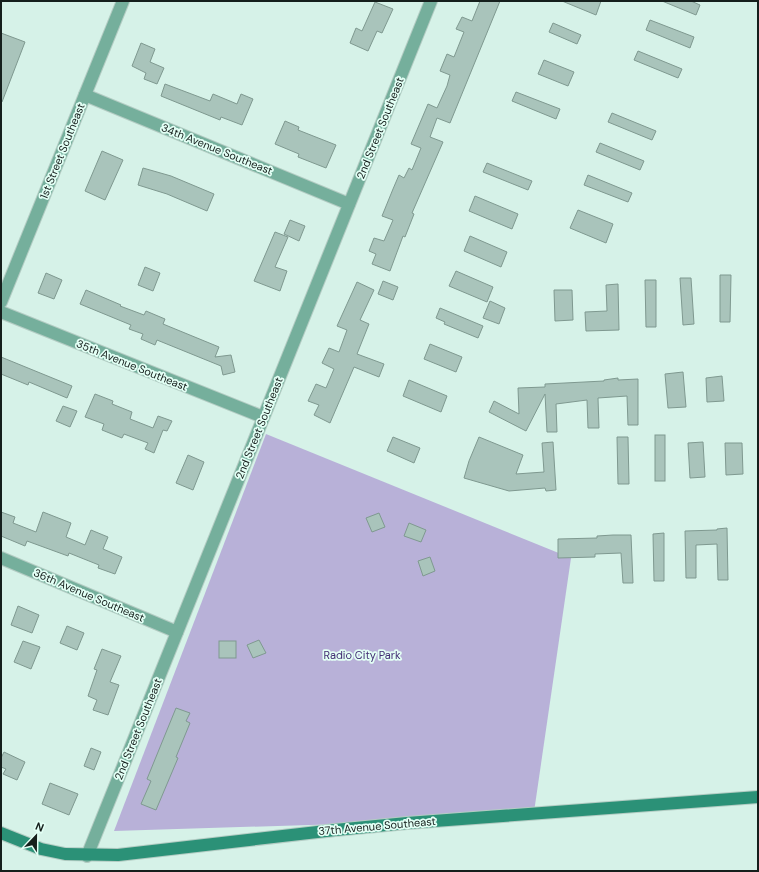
<svg xmlns="http://www.w3.org/2000/svg" width="759" height="872" font-family="'DM Sans',sans-serif">
<style>
.green{fill:#b8b1d8}
.building{fill:#a9c4bb;stroke:#7f9990}
.lines{fill:none;stroke-linecap:round;stroke-linejoin:round}
.street-casing{stroke:#b3ccc3;stroke-width:14}
.secondary-casing{stroke:#b3ccc3;stroke-width:14}
.street{stroke:#75af9c;stroke-width:12}
.secondary{stroke:#2b9177;stroke-width:12}
.labels{text-anchor:middle;dominant-baseline:central;stroke-width:3.5;stroke-linejoin:round;paint-order:stroke}
.street-label{font-size:11px;fill:#151f1c;stroke:#e3fff5}
.park-label{font-size:11px;fill:#412c73;stroke:#e3fff5}
</style>
<rect width="100%" height="100%" fill="#d6f2e8"/>
<path class="green" d="M266 434 571 558 534 812 437 821 114 831Z"/>
<g class="building">
<path d="M480 1H500L450 123 437 118 430 137 443 142 412 213 414 214 405 237 403 236 390 271 372 264 376 254 369 251 374 238 384 241 393 220 382 216 393 189 399 175 404 178 409 168 412 170 421 148 411 144 428 104 437 108 447 86 450 75 440 71 447 54 454 57 464 32 456 29 462 17 472 21Z"/>
<path d="M562 1H601L596 15Z"/>
<path d="M662 1H691L700 5 696 15Z"/>
<path d="M375 2 393 9 382 33 377 31 368 51 350 43 356 28 362 31Z"/>
<path d="M650 20 694 37 690 48 646 30Z"/>
<path d="M553 23 581 35 577 44 549 32Z"/>
<path d="M1 33 25 42 2 102H1Z"/>
<path d="M141 43 155 49 150 62 164 68 157 84 144 79 146 73 132 66Z"/>
<path d="M638 51 682 69 678 78 634 60Z"/>
<path d="M544 60 574 72 568 86 538 74Z"/>
<path d="M165 84 210 101 213 94 237 104 241 94 253 99 242 125 221 117 220 120 161 96Z"/>
<path d="M516 92 560 109 556 119 512 101Z"/>
<path d="M612 113 656 131 652 140 608 122Z"/>
<path d="M285 121 299 127 298 130 336 145 326 168 298 157 299 154 275 144Z"/>
<path d="M600 143 644 161 640 170 596 152Z"/>
<path d="M102 151 123 160 105 200 85 191Z"/>
<path d="M487 163 532 181 528 190 483 172Z"/>
<path d="M143 168 171 176 214 194 207 211 167 194 138 185Z"/>
<path d="M588 175 632 193 628 202 584 185Z"/>
<path d="M475 196 518 214 512 229 469 211Z"/>
<path d="M578 210 613 224 606 243 570 228Z"/>
<path d="M290 220 305 226 299 241 284 234Z"/>
<path d="M275 232 288 237 275 267 287 271 280 291 254 281Z"/>
<path d="M470 236 507 252 501 267 464 251Z"/>
<path d="M145 267 160 273 153 291 138 285Z"/>
<path d="M456 271 493 287 487 302 449 286Z"/>
<path d="M46 273 62 280 54 299 38 293Z"/>
<path d="M720 275H731L730 322H720Z"/>
<path d="M680 278H691L694 324 683 325Z"/>
<path d="M645 280H656V327H646Z"/>
<path d="M383 281 398 287 393 300 378 294Z"/>
<path d="M357 282 374 290 360 320 369 324 357 354 384 364 379 377 354 367 330 423 314 415 319 405 308 401 316 384 326 388 334 369 322 363 329 348 339 352 347 330 337 326Z"/>
<path d="M618 284 619 330 586 331 585 312 607 311 606 285Z"/>
<path d="M86 290 121 305 120 306 144 315 146 311 165 319 163 324 219 347 215 357 231 355 235 372 223 375 221 366 157 340 155 345 141 339 143 334 129 329 131 325 80 304Z"/>
<path d="M554 290H572L573 320 555 321Z"/>
<path d="M490 301 505 308 499 324 483 318Z"/>
<path d="M440 308 483 326 478 338 444 324 445 322 436 318Z"/>
<path d="M430 344 462 357 456 372 424 359Z"/>
<path d="M1 357 72 386 67 398 29 382 28 385 1 374Z"/>
<path d="M683 372 686 407 668 408 665 374Z"/>
<path d="M722 376 724 401 707 402 706 378Z"/>
<path d="M618 378V380L638 379V425H628L627 396 598 398 599 428H588L587 400 556 404 557 432H547L545 394 526 431 489 412 494 401 519 414 518 388 545 387V384L604 381V380Z"/>
<path d="M409 380 447 396 441 412 403 396Z"/>
<path d="M95 394 113 401 112 404 132 412 130 419 153 428 158 416 172 421 167 431 163 430 154 453 145 449 148 443 124 434 122 438 102 430 104 424 85 417Z"/>
<path d="M63 406 77 411 70 427 56 421Z"/>
<rect x="655" y="435" width="10" height="46"/>
<path d="M393 437 420 448 414 463 387 451Z"/>
<path d="M479 437 523 455 516 474 544 472 542 443 553 442 556 490 546 491 545 488 509 491 464 478 469 461Z"/>
<path d="M617 437H628L629 484H618Z"/>
<path d="M703 442 705 477 690 478 688 443Z"/>
<path d="M725 443H742L743 474 726 475Z"/>
<path d="M188 455 204 462 193 490 176 483Z"/>
<path d="M1 512 15 517 13 523 36 532 43 512 71 523 66 537 85 545 91 530 108 537 103 549 122 557 115 574 98 568 99 565 69 553 68 556 27 541 25 546 1 536Z"/>
<path d="M379 513 385 527 372 532 366 518Z"/>
<path d="M409 523 426 530 421 542 404 536Z"/>
<path d="M727 528 728 580H718L717 544 696 545V578H686L685 531 717 530V529Z"/>
<path d="M664 533V581H654L653 534Z"/>
<path d="M613 535H631L633 583H623L621 553 595 554V557L558 558V539L597 538V536Z"/>
<path d="M430 557 435 571 423 576 418 561Z"/>
<path d="M18 606 39 615 32 633 11 625Z"/>
<path d="M67 626 84 633 77 650 60 643Z"/>
<path d="M259 640 266 653 253 658 247 645Z"/>
<path d="M23 641 40 647 31 669 14 662Z"/>
<rect x="219" y="641" width="17" height="17"/>
<path d="M102 649 121 656 110 682 119 685 108 715 93 710 97 700 88 696 97 670 94 669Z"/>
<path d="M176 708 190 713 186 721 190 723 176 757 178 758 156 810 141 804 151 781 147 779Z"/>
<path d="M91 748 101 752 94 770 84 766Z"/>
<path d="M4 752 25 762 17 780 3 774 6 769 1 767V758Z"/>
<path d="M50 783 78 794 69 815 42 804Z"/>
</g>
<g class="lines">
<defs>
<g id="street">
<path d="M85 95 349 204"/>
<path d="M1 302 123 1"/>
<path d="M1 312 263 417"/>
<path d="M1 558 177 632"/>
<path d="M87 856 431 1"/>
</g>
<path id="secondary" d="M1 833 41 849 65 854 118 855 335 830 407 823 758 797"/>
</defs>
<use href="#street" class="street-casing"/>
<use href="#secondary" class="secondary-casing"/>
<use href="#street" class="street"/>
<use href="#secondary" class="secondary"/>
</g>
<g class="labels">
<g class="street-label">
<text transform="translate(380 128) rotate(-68)">2nd Street Southeast</text>
<text transform="translate(217 149) rotate(22)">34th Avenue Southeast</text>
<text transform="translate(62 151) rotate(-68)">1st Street Southeast</text>
<text transform="translate(132 365) rotate(22)">35th Avenue Southeast</text>
<text transform="translate(259 428) rotate(-68)">2nd Street Southeast</text>
<text transform="translate(89 595) rotate(23)">36th Avenue Southeast</text>
<text transform="translate(138 729) rotate(-68)">2nd Street Southeast</text>
<text transform="translate(377 826) rotate(-5)">37th Avenue Southeast</text>
</g>
<g class="park-label">
<text x="362" y="655">Radio City Park</text>
</g>
</g>
<rect width="759" height="872" fill="none" stroke="#151f1c" stroke-width="4"/>
<g transform="translate(36 836) rotate(22)" stroke="#e3fff5" stroke-width="3" paint-order="stroke">
<path d="M0-3L7 15L0 10L-7 15Z" fill="#151f1c"/>
<text y="-6" font-size="11" font-weight="bold" text-anchor="middle" fill="#151f1c">N</text>
</g>
</svg>
